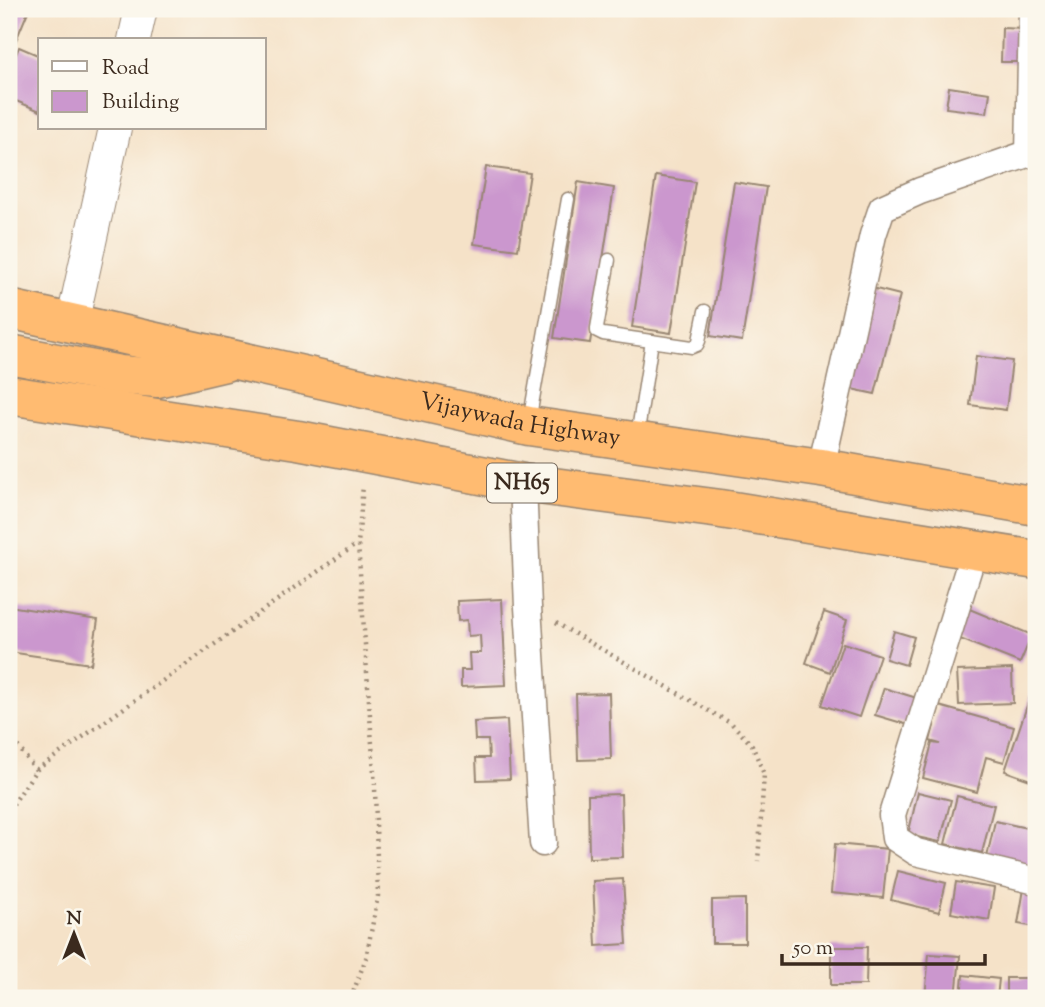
<svg xmlns="http://www.w3.org/2000/svg" width="1045" height="1007" font-family="'Sorts Mill Goudy',serif">
<style>
.building{fill:#cb97ce}
.lines{fill:none;stroke-linecap:round;stroke-linejoin:round}
.service-casing{stroke:#988673;stroke-width:15}
.minor-casing{stroke:#988673;stroke-width:29}
.tertiary-casing{stroke:#988673;stroke-width:34}
.trunk-casing{stroke:#988673;stroke-width:41}
.path{stroke:#988673;stroke-width:4.5;stroke-dasharray:2 5;stroke-linecap:butt}
.service{stroke:#fff;stroke-width:12}
.minor{stroke:#fff;stroke-width:26}
.tertiary{stroke:#fff;stroke-width:32}
.trunk{stroke:#ffbb71;stroke-width:38}
.labels{text-anchor:middle;dominant-baseline:central;stroke-width:5;stroke-linejoin:round;paint-order:stroke}
.shield{fill:#fbf7ec;stroke:#75685c;stroke-width:2}
.shield-label{font-size:23px;font-weight:bold;fill:#3b2a1e}
.street-label{font-size:24px;fill:#3b2a1e;stroke:#fbf7ec}
</style>
<rect width="100%" height="100%" fill="#fbf7ec"/>
<filter id="ink" filterUnits="userSpaceOnUse"><feTurbulence type="fractalNoise" baseFrequency=".0143" numOctaves="2"/><feDisplacementMap in="SourceGraphic" scale="14" xChannelSelector="R" yChannelSelector="G"/><feConvolveMatrix kernelMatrix="1 2 1 2 8 2 1 2 1" color-interpolation-filters="sRGB"/></filter>
<filter id="wash" filterUnits="userSpaceOnUse"><feTurbulence type="fractalNoise" baseFrequency=".00686" numOctaves="4" result="noise"/><feDisplacementMap in="SourceGraphic" scale="28" xChannelSelector="R" yChannelSelector="G"/><feGaussianBlur stdDeviation="1.57" result="paint"/><feColorMatrix in="noise" values="0 0 0 0 0 0 0 0 0 0 0 0 0 0 0 0 0 1.4 0 .05"/><feComposite in="paint" operator="in"/></filter>
<g filter="url(#wash)">
<rect width="100%" height="100%" fill="#f5e2c8"/>
<g id="blocks">
<g class="building">
<path d="M9 9H29L9 57Z"/>
<path d="M1002 28 1023 29V62H1001Z"/>
<path d="M19 47 40 56V111L9 98V72Z"/>
<path d="M949 87 990 93 987 113 946 108Z"/>
<path d="M486 167 530 173 518 250 474 244Z"/>
<path d="M656 176 695 182 671 333 632 327Z"/>
<path d="M578 182 614 188 590 343 554 338Z"/>
<path d="M734 182 766 187 742 341 710 336Z"/>
<path d="M872 288 900 295 875 394 847 388Z"/>
<path d="M976 356 1012 361 1006 410 970 405Z"/>
<path d="M502 599 506 685 461 687V670H470L469 653H481L480 635 468 636 467 620 458 621 457 601Z"/>
<path d="M9 606 98 620 91 664 9 652Z"/>
<path d="M967 608 1032 635 1020 663 955 637Z"/>
<path d="M824 612 847 620 830 672 806 663Z"/>
<path d="M894 631 914 637 906 665 886 659Z"/>
<path d="M843 643 880 655 859 717 822 705Z"/>
<path d="M1012 669 1013 703 959 705 957 671Z"/>
<path d="M1036 679V782L1005 771Z"/>
<path d="M884 688 920 699 912 726 875 715Z"/>
<path d="M609 693 611 759 578 760 576 694Z"/>
<path d="M939 706 1014 727 1004 762 986 757 977 792 923 778 932 743 940 744 930 741Z"/>
<path d="M507 720 510 779 477 780 476 758H489L488 740H475L474 722Z"/>
<path d="M918 792 951 800 940 842 908 835Z"/>
<path d="M621 794 623 857 589 858 588 795Z"/>
<path d="M957 796 994 805 982 853 945 844Z"/>
<path d="M995 821 1036 830V839L1030 867 987 857Z"/>
<path d="M835 844 888 849 883 898 831 893Z"/>
<path d="M898 871 946 883 939 912 891 900Z"/>
<path d="M623 879 627 944 596 946 593 881Z"/>
<path d="M956 882 994 888 989 920 951 913Z"/>
<path d="M1024 889 1036 891V927L1018 924Z"/>
<path d="M745 899V943H712V900Z"/>
<path d="M831 947H867L866 985H831Z"/>
<path d="M929 954 960 956 956 998H925Z"/>
<path d="M963 975 999 979 997 998H961Z"/>
<rect x="1006" y="978" width="30" height="20"/>
</g>
</g>
</g>
<g filter="url(#ink)">
<use href="#blocks" fill-opacity="0" stroke="#988673" stroke-width="2"/>
<g class="lines">
<defs>
<g id="service">
<path d="M609 260 597 328V331L603 334 692 347 697 345 699 341 705 311"/>
<path d="M529 422 568 199"/>
<path d="M637 437 652 341"/>
</g>
<g id="minor">
<path d="M1029 154 1032 9"/>
<path d="M821 468 873 235 882 208 920 191 1036 151"/>
<path d="M523 483 528 607 543 843"/>
<path d="M974 551 892 815 895 838 916 852 1036 881"/>
</g>
<g id="tertiary">
<path d="M134 40 141 9"/>
<path d="M72 324 115 128"/>
</g>
<g id="trunk">
<path id="s1" d="M9 309 529 426 821 468 1036 506"/>
<path d="M9 354 120 375 157 378 225 362"/>
<path d="M9 395 298 440 523 483 721 509 1036 560"/>
</g>
</defs>
<use href="#service" class="service-casing"/>
<use href="#minor" class="minor-casing"/>
<use href="#tertiary" class="tertiary-casing"/>
<use href="#trunk" class="trunk-casing"/>
<g class="path">
<path d="M556 623 732 724 752 745 764 774 758 861"/>
<path d="M9 735 36 770"/>
<path d="M9 810 36 770 357 544"/>
<path d="M351 998 366 958 378 896 375 787 358 544 363 485"/>
</g>
<use href="#service" class="service"/>
<use href="#minor" class="minor"/>
<use href="#tertiary" class="tertiary"/>
<use href="#trunk" class="trunk"/>
</g>
</g>
<g class="labels">
<rect class="shield" x="487" y="463.5" width="70" height="39" rx="5"/>
<g class="shield-label">
<text x="522" y="483">NH65</text>
</g>
<g class="street-label">
<text stroke="none"><textPath href="#s1" startOffset="523">Vijaywada Highway</textPath></text>
</g>
</g>
<rect width="1045" height="1007" fill="none" stroke="#fbf7ec" stroke-width="35"/>
<rect x="38" y="38" width="228" height="91" fill="#fbf7ec" stroke="#aea59a" stroke-width="2"/>
<rect x="52" y="61" width="35" height="10" fill="#ffffff" stroke="#aea59a" stroke-width="2"/>
<text x="102" y="74" font-size="21" fill="#3b2a1e">Road</text>
<rect x="52" y="91" width="35" height="21" fill="#cb97ce" stroke="#aea59a" stroke-width="2"/>
<text x="102" y="108" font-size="21" fill="#3b2a1e">Building</text>
<g transform="translate(74 934)" stroke="#fbf7ec" stroke-width="5" paint-order="stroke">
<path d="M0-5L12 26L0 18L-12 26Z" fill="#3b2a1e"/>
<text y="-10" font-size="19" font-weight="bold" text-anchor="middle" fill="#3b2a1e">N</text>
</g>
<path d="M782 954v10h203v-10" fill="none" stroke="#3b2a1e" stroke-width="3.5"/>
<text x="793" y="954" font-size="21" fill="#3b2a1e" stroke="#fbf7ec" stroke-width="5" paint-order="stroke">50 m</text>
</svg>
